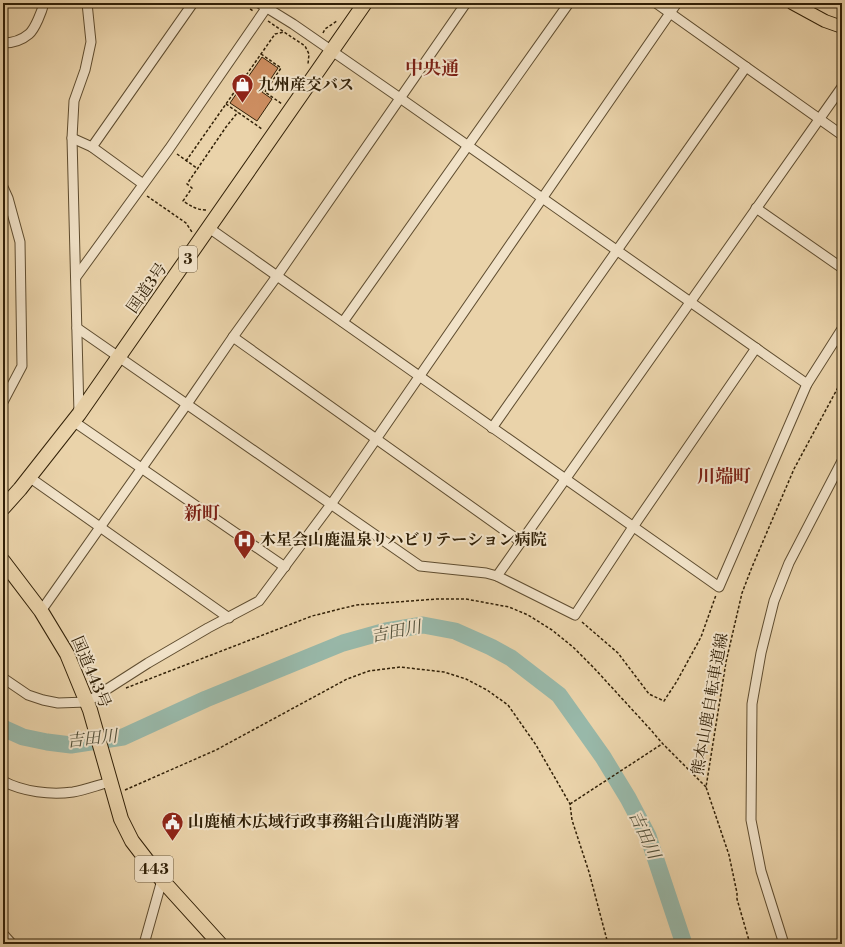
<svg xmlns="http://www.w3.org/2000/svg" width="845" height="947" font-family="'Libre Bodoni','Noto Serif JP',serif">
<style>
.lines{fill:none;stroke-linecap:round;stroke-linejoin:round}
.river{stroke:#98b8a9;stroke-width:17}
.building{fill:#cc8d60;stroke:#312007}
.minor-casing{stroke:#5f4d30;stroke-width:11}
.major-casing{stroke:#312007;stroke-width:14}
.highway-casing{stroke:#312007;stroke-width:16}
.path{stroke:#312007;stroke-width:1.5;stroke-dasharray:3 2;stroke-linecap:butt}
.minor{stroke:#f1e2c8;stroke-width:9}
.major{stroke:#ead3aa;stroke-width:12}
.highway{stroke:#ead3aa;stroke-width:14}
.labels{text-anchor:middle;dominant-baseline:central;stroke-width:4;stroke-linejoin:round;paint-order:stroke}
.shield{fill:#f1e2c8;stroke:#6b5a41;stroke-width:1}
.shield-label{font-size:15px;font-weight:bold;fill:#312007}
.poi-label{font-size:16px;font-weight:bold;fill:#312007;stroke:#f1e2c8;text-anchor:start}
.street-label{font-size:16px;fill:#312007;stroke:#f1e2c8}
.water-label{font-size:17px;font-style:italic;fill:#504e38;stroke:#f1e2c8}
.quarter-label{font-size:18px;font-weight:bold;fill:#7a1f14;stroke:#f1e2c8}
</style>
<rect width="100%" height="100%" fill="#ead3aa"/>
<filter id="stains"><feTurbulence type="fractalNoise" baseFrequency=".005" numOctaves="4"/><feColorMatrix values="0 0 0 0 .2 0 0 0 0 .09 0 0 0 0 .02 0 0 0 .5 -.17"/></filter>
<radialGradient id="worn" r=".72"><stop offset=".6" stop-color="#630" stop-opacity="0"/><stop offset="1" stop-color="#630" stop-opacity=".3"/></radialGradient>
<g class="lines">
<path class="river" d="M3 728 23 737 47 742 71 745 123 737 206 699 343 643 386 631 423 625 455 631 491 647 511 658 559 695 603 757 628 798 648 836 684 944"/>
</g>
<path class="building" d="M262 57 278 68 262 92 272 99 257 121 230 103Z"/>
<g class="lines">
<defs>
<g id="minor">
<path d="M259 3 293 24 400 98 807 384"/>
<path d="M656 3 842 135"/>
<path d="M3 43C12 43 22 40 29 34 35 29 42 11 44 3"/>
<path d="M72 138 92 147 143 184"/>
<path d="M92 147 193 3"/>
<path d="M3 187 8 198 20 242 22 366 3 402"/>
<path d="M756 208 842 268"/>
<path d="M209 228 719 587 807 384 842 329"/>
<path d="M76 277 169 149 269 4"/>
<path d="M343 322 569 3"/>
<path d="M77 328 420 566 486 573 497 576 575 615 633 527 756 348"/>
<path d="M233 337 521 542"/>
<path d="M79 414 72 138 74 101 85 70 91 42 87 3"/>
<path d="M73 421 285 567"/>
<path d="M492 428 746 67"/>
<path d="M29 477 229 618"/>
<path d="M497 576 842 87"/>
<path d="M41 611 187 404 233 337 277 276 466 3"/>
<path d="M3 678 28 695 43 700 58 703 87 702 148 663 208 628 259 601 332 503 677 3"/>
<path d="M3 781C23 792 51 795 73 792 85 790 98 785 110 782"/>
<path d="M3 934 12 944"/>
<path d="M144 944 162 880"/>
<path d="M784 944 761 871 751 820 752 704 761 653 774 601 789 563 842 461"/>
</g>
<path id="major" d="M792 3 825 21 842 27"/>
<g id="highway">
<path d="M3 508 20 489 79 414 365 3"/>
<path d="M3 561 41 611 67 654 90 710 121 819 132 841 162 880 220 944"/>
</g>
</defs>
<use href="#minor" class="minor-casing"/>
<use href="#major" class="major-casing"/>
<use href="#highway" class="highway-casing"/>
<g class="path">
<path d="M242 3 253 11"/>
<path d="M268 21 284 32"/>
<path d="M323 33 325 29 337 21"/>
<path d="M261 54 281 68 265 92 282 104"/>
<path d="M226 104 262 129"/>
<path d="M177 154 198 169"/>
<path d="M186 161 275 34 284 32 305 46 309 54 308 64"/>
<path d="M147 196 186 223 192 232"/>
<path d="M206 210C197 210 191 206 183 201L192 188 187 184 226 127 238 112"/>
<path d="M582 622 618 653 649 694 664 701 677 681 701 637 716 595"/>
<path d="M126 688 312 616 356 605 437 599H466L509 607 528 615 552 630 573 647 594 668 650 729 663 744 706 787"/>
<path d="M125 790 216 750 347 679 369 671 400 667 444 672 466 679 487 690 508 705 536 745 570 804 572 820 589 872 608 944"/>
<path d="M570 804 662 744"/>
<path d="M750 944 737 899V893L729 855 706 787 726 662 742 593 752 567 794 469 842 380"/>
</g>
<use href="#minor" class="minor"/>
<use href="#major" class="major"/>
<use href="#highway" class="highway"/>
</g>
<defs>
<symbol id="shop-pin" viewBox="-11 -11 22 30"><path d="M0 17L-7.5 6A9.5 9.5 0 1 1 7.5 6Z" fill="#8f2418" stroke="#f1e2c8"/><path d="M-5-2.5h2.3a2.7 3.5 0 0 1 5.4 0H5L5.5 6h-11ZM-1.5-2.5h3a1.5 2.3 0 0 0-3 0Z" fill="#fff"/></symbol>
<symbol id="hospital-pin" viewBox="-11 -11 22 30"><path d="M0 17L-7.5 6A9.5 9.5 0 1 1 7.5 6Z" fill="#8f2418" stroke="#f1e2c8"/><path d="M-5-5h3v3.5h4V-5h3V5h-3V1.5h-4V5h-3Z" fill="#fff"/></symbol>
<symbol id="civic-pin" viewBox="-11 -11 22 30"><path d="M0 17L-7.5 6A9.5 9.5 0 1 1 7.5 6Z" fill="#8f2418" stroke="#f1e2c8"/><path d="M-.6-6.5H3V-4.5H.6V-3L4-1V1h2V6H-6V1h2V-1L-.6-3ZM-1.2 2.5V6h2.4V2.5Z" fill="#fff"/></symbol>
</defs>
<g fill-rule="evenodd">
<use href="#shop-pin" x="230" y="72" width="25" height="34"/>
<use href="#hospital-pin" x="232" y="528" width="25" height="34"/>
<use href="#civic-pin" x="160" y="810" width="25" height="34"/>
</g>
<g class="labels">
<g class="shield">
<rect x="179" y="246" width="18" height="26" rx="3"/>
<rect x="135" y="856" width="38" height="26" rx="3"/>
</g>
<g class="shield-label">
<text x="188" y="259">3</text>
<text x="154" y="869">443</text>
</g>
<g class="poi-label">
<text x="258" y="85">九州産交バス</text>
<text x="260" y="540">木星会山鹿温泉リハビリテーション病院</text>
<text x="188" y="822">山鹿植木広域行政事務組合山鹿消防署</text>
</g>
<g class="street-label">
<text transform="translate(147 288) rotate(-55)">国道3号</text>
<text transform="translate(91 672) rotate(67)">国道443号</text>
<text transform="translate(710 704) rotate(-80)">熊本山鹿自転車道線</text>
</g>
<g class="water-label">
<text transform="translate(396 632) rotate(-11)">吉田川</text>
<text transform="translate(92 739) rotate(-6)">吉田川</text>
<text transform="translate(644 835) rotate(65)">吉田川</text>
</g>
<g class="quarter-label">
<text x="432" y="68">中央通</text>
<text x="724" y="476">川端町</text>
<text x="202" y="513">新町</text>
</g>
</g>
<rect width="845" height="947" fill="none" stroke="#ead3aa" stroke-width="16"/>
<rect x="4" y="4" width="837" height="939" fill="none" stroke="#312007" stroke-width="2"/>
<rect x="8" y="8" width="829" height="931" fill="none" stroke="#312007"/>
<rect width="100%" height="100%" filter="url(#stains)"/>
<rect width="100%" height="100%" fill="url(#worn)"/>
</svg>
